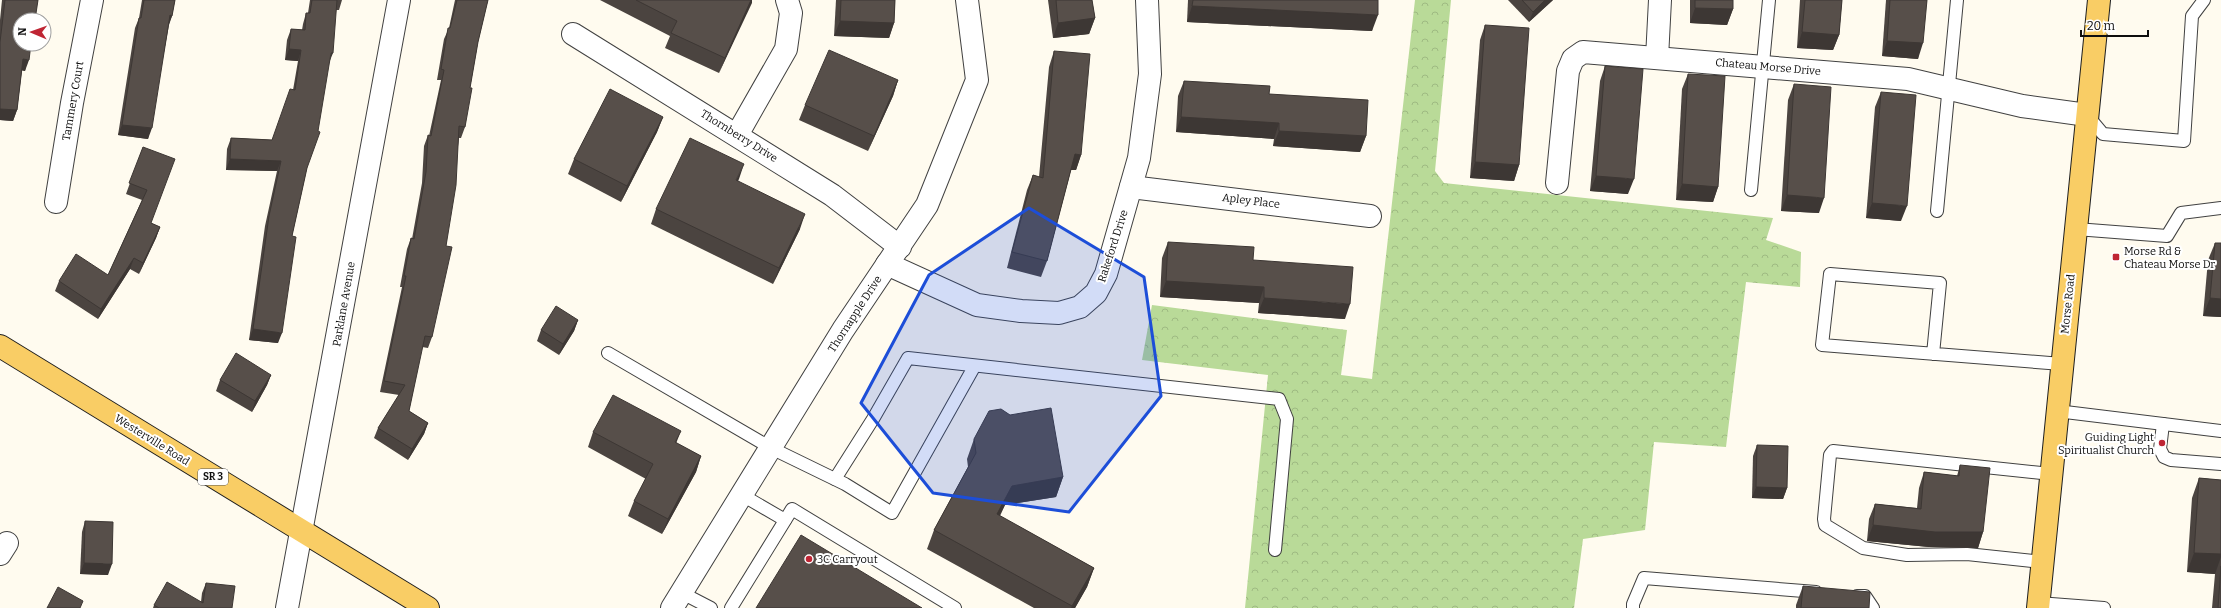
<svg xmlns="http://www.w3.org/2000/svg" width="2221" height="608" font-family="Bitter,serif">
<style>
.forest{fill:url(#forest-crowns)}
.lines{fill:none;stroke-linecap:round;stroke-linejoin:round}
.service-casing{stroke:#414141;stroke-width:14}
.minor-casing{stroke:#414141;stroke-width:24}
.primary-casing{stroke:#1f1f1f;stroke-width:24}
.service{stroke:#fff;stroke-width:12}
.minor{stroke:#fff;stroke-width:22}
.primary{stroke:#f9cd65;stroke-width:22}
.wall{fill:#4b4440}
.shaded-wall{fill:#3d3734}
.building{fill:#574f4a;stroke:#3d3734}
.marked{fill:#1d4ed8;fill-opacity:0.2;stroke:#1d4ed8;stroke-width:3;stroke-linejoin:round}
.poi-dot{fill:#bf2534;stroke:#fff;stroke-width:1.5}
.labels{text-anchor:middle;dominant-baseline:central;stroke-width:4;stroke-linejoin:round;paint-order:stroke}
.shield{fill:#fff;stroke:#565656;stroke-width:1}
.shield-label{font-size:10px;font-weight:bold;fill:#0e0e0e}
.street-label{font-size:11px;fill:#0e0e0e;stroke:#fff}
.poi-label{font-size:11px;fill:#0e0e0e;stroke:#fff;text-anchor:start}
</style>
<defs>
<pattern id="forest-crowns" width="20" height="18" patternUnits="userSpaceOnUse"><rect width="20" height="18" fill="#b9da98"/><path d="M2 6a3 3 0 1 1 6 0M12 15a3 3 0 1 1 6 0" fill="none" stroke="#9eba82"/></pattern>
</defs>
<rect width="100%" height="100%" fill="#fffbef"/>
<path class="forest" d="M1415 0H1451L1435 171 1444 183 1773 218 1766 240 1801 252 1800 287 1746 282 1726 447 1654 442 1645 530 1583 539 1574 608H1245L1268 375 1142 360 1152 305 1347 330 1341 375 1372 379Z"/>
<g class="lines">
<defs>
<g id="service">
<path d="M2087 115 2103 134 2184 141 2192 16 2204 0"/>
<path d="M1751 190 1769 0"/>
<path d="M1937 211 1957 0"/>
<path d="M2076 229 2167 236 2181 213 2221 208"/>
<path d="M608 353 771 448 845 484 892 513 974 367"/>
<path d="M1933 354 1940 283 1830 274 1822 345 2062 364"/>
<path d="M2057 411 2221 431"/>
<path d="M2163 424 2160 449 2164 457 2171 460 2221 464"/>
<path d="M835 479 873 419 908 358 1279 399 1287 419 1275 550"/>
<path d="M742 495 785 520"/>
<path d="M2042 562 1967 554 1907 555 1863 548 1825 525 1824 519 1830 455 1833 451 2051 474"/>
<path d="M682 593 711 608"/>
<path d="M1857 596H1865L1873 608"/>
<path d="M2038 603 2104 608"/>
<path d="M731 608 792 509 955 608"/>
<path d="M1633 608V604L1644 578 1816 592"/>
</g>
<g id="minor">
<path d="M573 34 832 195 900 247"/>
<path d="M1657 58 1660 0"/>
<path d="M737 135 786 49 791 13 787 0"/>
<path d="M1557 183 1568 71 1573 59 1583 52 1908 79 2022 106 2087 115"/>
<path d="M1131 187 1370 216"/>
<path d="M56 202 72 103 92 0"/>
<path d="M887 264 977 305 1021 311 1059 313 1080 307 1096 293 1106 274 1139 158 1150 74 1147 0"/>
<path d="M0 554 7 543"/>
<path d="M287 608 399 0"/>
<path d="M672 608 843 330 927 205 977 80 967 0"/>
</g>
<g id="primary">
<path d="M0 346 428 608"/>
<path d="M2038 608 2099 0"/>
</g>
</defs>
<use href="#service" class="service-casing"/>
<use href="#minor" class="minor-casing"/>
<use href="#primary" class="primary-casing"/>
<use href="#service" class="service"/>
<use href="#minor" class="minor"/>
<use href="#primary" class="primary"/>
</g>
<g class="wall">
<path d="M2 0H38L25 71 22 70 17 110 13 121 0 120V20Z"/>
<path d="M142 0H175L172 16 169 25 148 139 118 135 135 28 139 18Z"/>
<path d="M310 0H342L339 10H336L329 63 307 168 292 236 278 343 249 340 265 226 277 171 226 170 227 149 231 138 272 140 293 90 298 61 285 60 287 40 291 29 302 30 303 24 306 13H308Z"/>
<path d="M455 0H488L478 42 470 88 465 127 461 138H459L446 246 432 337 428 348 422 347 409 411 428 423 424 434 408 460 374 438 378 428 399 395 380 392 402 287H400L407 249 411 238 412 239 422 183 424 146 428 135 429 136 441 80H437L444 39 449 28Z"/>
<path d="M600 0H752L719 73 665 48 670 36Z"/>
<path d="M836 0H895L894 23 889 38 834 36Z"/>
<path d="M1048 0H1092L1095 18 1089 34 1053 38Z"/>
<path d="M1188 0H1378L1372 31 1187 22Z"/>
<path d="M1508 0H1553L1529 22Z"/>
<path d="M1690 0H1733V9L1727 25 1690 23Z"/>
<path d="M1800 0H1842L1839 35 1833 50 1797 48Z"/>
<path d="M1886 0H1927L1918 59 1882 56Z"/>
<path d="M1485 25 1519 165 1514 181 1470 178 1480 40Z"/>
<path d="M1054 51 1081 155 1076 170H1071L1047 261 1041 277 1007 268 1027 190 1033 175 1039 177 1049 67Z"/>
<path d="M1605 66 1628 194 1590 191 1600 81Z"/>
<path d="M1688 74 1718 187 1713 202 1676 200 1682 89Z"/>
<path d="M898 80 893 96 868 151 799 120 805 105Z"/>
<path d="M1184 81 1269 94 1366 136 1360 152 1273 146 1274 139 1176 132 1178 96Z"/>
<path d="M1794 84 1819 213 1781 211 1788 100Z"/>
<path d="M1881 92 1901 221 1866 218 1875 107Z"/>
<path d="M663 117 657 132 621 202 568 174 574 159Z"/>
<path d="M143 147 151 223 160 227 156 238 139 274 130 269 98 319 55 291 59 281 108 275 142 200 126 194Z"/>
<path d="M738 181 800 229 773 284 651 224 656 209Z"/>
<path d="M1168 242 1253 260 1345 319 1258 313 1259 303 1160 297 1162 258Z"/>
<path d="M2215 243H2221V317L2203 316 2208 260Z"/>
<path d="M578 320 574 331 559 355 537 341 541 330Z"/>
<path d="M271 375 267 385 252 412 216 391 220 380Z"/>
<path d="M593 432 676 443 701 456 696 472 662 534 628 516 634 501 646 479 588 447Z"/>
<path d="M974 439 1063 477 1056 497 1005 505 1000 516 1094 568 1087 587 1075 608H1034L927 549 934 530 968 467 967 459Z"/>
<path d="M1757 445 1787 488 1783 499 1752 498 1753 456Z"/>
<path d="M1960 465 1983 532 1978 548 1929 547 1867 541 1869 519 1875 504 1917 508 1919 488 1924 472 1957 476Z"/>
<path d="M2199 478 2221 480V608H2212L2215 574 2187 572 2192 498Z"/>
<path d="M85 521 108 575 80 574 82 532Z"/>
<path d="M206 583 232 608H153L154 605 201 602 202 593Z"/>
<path d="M1803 586 1869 608H1796V605Z"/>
</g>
<g class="shaded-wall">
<path d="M751 0H752V3L719 73 725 58Z"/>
<path d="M1545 0H1553L1529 22 1533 12Z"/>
<path d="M1192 6 1378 15 1372 31 1187 22Z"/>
<path d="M1695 8 1733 9 1727 25 1690 23Z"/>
<path d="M170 15 172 16 168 26Z"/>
<path d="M1095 18 1089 34 1053 38 1058 23Z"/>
<path d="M840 21 894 23 889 38 834 36Z"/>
<path d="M1802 32 1839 35 1833 50 1797 48Z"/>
<path d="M1887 41 1923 43 1918 59 1882 56Z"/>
<path d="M289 49 301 50 298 61 285 60Z"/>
<path d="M331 53H333L329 63Z"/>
<path d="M23 59 29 60 25 71 19 70Z"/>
<path d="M898 80 893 96 868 151 874 136Z"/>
<path d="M0 109 17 110 13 121 0 120Z"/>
<path d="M663 117 657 132 621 202 627 186Z"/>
<path d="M1181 117 1279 123 1274 139 1176 132Z"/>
<path d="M122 125 152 128 148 139 118 135Z"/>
<path d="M1279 131 1366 136 1360 152 1273 146Z"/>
<path d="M1075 154 1081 155 1076 170H1069Z"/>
<path d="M230 159 281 161 277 171 226 170Z"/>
<path d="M1475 162 1519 165 1514 181 1470 178Z"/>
<path d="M744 164 739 179 731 195 736 180Z"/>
<path d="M1596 176 1634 179 1628 194 1590 191Z"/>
<path d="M1682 184 1718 187 1713 202 1676 200Z"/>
<path d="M1787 195 1824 198 1819 213 1781 211Z"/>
<path d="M1872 203 1907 206 1901 221 1866 218Z"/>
<path d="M805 214 800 229 773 284 779 268Z"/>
<path d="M160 227 156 238 139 274 143 263Z"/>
<path d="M134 258 130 269 98 319 101 309Z"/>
<path d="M1166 281 1264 287 1259 303 1160 297Z"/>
<path d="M1264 298 1350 304 1345 319 1258 313Z"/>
<path d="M2210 298 2221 299V317L2203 316Z"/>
<path d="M578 320 574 331 559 355 563 344Z"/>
<path d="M253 329 282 333 278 343 249 340Z"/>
<path d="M271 375 267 385 252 412 255 401Z"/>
<path d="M428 423 424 434 408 460 412 449Z"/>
<path d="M681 431 675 446V442Z"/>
<path d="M701 456 696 472 662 534 668 519Z"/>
<path d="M1063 477 1056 497 1005 505 990 533 997 514 1012 486Z"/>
<path d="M1756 487 1787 488 1783 499 1752 498Z"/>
<path d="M1873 525 1983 532 1978 548 1929 547 1867 541Z"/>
<path d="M2194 553 2221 554V557L2215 574 2187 572Z"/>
<path d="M84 563 112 564 108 575 80 574Z"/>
<path d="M1094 568 1087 587 1075 608H1071Z"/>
</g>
<g class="building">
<path d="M5 0H38L35 20H20V44H31L29 60 23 59 17 110 0 109V42Z"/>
<path d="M144 0H175L172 16 170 15 152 128 122 125 139 18H141Z"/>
<path d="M312 0H337L333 53H331L318 131 320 132 307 168 292 236 296 237 282 333 253 329 269 216 281 161 230 159 231 138 272 140 290 89 295 90 301 50 289 49 291 29 305 30 306 13H310Z"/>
<path d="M457 0H488L478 42 470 88H472L465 127 459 126 456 185 446 246 452 247 432 337 425 336 409 411 428 423 412 449 378 428 405 385 384 381 406 276H404L411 238 414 239 426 172 428 135 431 136 444 70 441 69 448 28H450Z"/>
<path d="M636 0H751L725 58 671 33 677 21Z"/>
<path d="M841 0H895L894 23 840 21Z"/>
<path d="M1056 0H1092L1095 18 1058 23Z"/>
<path d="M1193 0H1378V15L1192 6Z"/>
<path d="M1522 0H1545L1533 12Z"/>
<path d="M1695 0H1733V9L1695 8Z"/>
<path d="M1805 0H1842L1839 35 1802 32Z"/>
<path d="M1890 0H1927L1923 43 1887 41Z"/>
<path d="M1485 25 1529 28 1519 165 1475 162Z"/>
<path d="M829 50 898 80 874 136 805 105Z"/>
<path d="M1054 51 1090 54 1081 155 1075 154 1047 261 1012 252 1033 175 1043 178Z"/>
<path d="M1605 66 1643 69 1634 179 1596 176Z"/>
<path d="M1688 74 1725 76 1718 187 1682 184Z"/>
<path d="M1184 81 1270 86 1269 94 1368 100 1366 136 1279 131V123L1181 117Z"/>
<path d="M1794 84 1831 87 1824 198 1787 195Z"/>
<path d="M610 89 663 117 627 186 574 159Z"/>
<path d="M1881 92 1916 95 1907 206 1872 203Z"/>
<path d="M690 138 744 164 736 180 805 214 779 268 656 209Z"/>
<path d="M143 147 175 159 151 223 160 227 143 263 134 258 101 309 59 281 76 254 108 275 147 190 129 183Z"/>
<path d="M1168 242 1254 247 1253 260 1353 267 1350 304 1264 298V287L1166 281Z"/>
<path d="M2215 243H2221V299L2210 298Z"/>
<path d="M556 306 578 320 563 344 541 330Z"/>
<path d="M236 353 271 375 255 401 220 380Z"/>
<path d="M613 395 681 431 675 442 701 456 668 519 634 501 653 464 593 432Z"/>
<path d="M1051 408 1063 477 1012 486 997 514 1094 568 1072 606 934 530 976 453 974 439 989 411 1001 409 1010 415Z"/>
<path d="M1757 445 1788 446 1787 488 1756 487Z"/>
<path d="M1960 465 1990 468 1983 532H1935L1873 525 1875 504 1921 509 1924 472 1959 476Z"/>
<path d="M2199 478 2221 480V554L2194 553Z"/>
<path d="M85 521 113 522 112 564 84 563Z"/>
<path d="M801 535 922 608H756Z"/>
<path d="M2221 566V608H2218Z"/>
<path d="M167 582 203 603 206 583 235 586 232 608H159L154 605Z"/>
<path d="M1803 586 1870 592 1869 608H1801Z"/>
<path d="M58 587 83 601 80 608H47Z"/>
</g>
<path class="marked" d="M1029 208 1144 277 1161 396 1069 512 933 493 861 403 929 275Z"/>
<g class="poi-dot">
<rect x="2112" y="253" width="8" height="8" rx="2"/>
<circle cx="2162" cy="443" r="4"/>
<circle cx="809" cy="559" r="4"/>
</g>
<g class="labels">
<rect class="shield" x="198" y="469" width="30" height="16" rx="3"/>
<g class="shield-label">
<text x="213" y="477">SR 3</text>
</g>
<g class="street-label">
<text transform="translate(1768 67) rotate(5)">Chateau Morse Drive</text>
<text transform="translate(73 101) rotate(-80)">Tammery Court</text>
<text transform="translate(739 136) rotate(32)">Thornberry Drive</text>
<text transform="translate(1251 201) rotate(7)">Apley Place</text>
<text transform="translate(1113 246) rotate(-72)">Rakeford Drive</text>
<text transform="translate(344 304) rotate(-80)">Parklane Avenue</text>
<text transform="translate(2068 304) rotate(-84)">Morse Road</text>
<text transform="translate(855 314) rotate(-57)">Thornapple Drive</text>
<text transform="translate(152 440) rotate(32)">Westerville Road</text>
</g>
<g class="poi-label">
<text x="2124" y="251">Morse Rd &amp;<tspan x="2124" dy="13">Chateau Morse Dr</tspan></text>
<text x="2154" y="437" text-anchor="end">Guiding Light<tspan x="2154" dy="13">Spiritualist Church</tspan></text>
<text x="817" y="559">3C Carryout</text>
</g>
</g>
<g transform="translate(32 32) rotate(272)"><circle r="19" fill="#ffffff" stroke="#9f9f9f"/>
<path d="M0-3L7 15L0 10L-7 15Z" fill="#bf2534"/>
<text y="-6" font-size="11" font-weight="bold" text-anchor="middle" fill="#0e0e0e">N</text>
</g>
<path d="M2081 30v6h67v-6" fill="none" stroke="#0e0e0e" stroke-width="2"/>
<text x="2087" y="30" font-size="12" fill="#0e0e0e" stroke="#ffffff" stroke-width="3" paint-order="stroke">20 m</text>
</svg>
